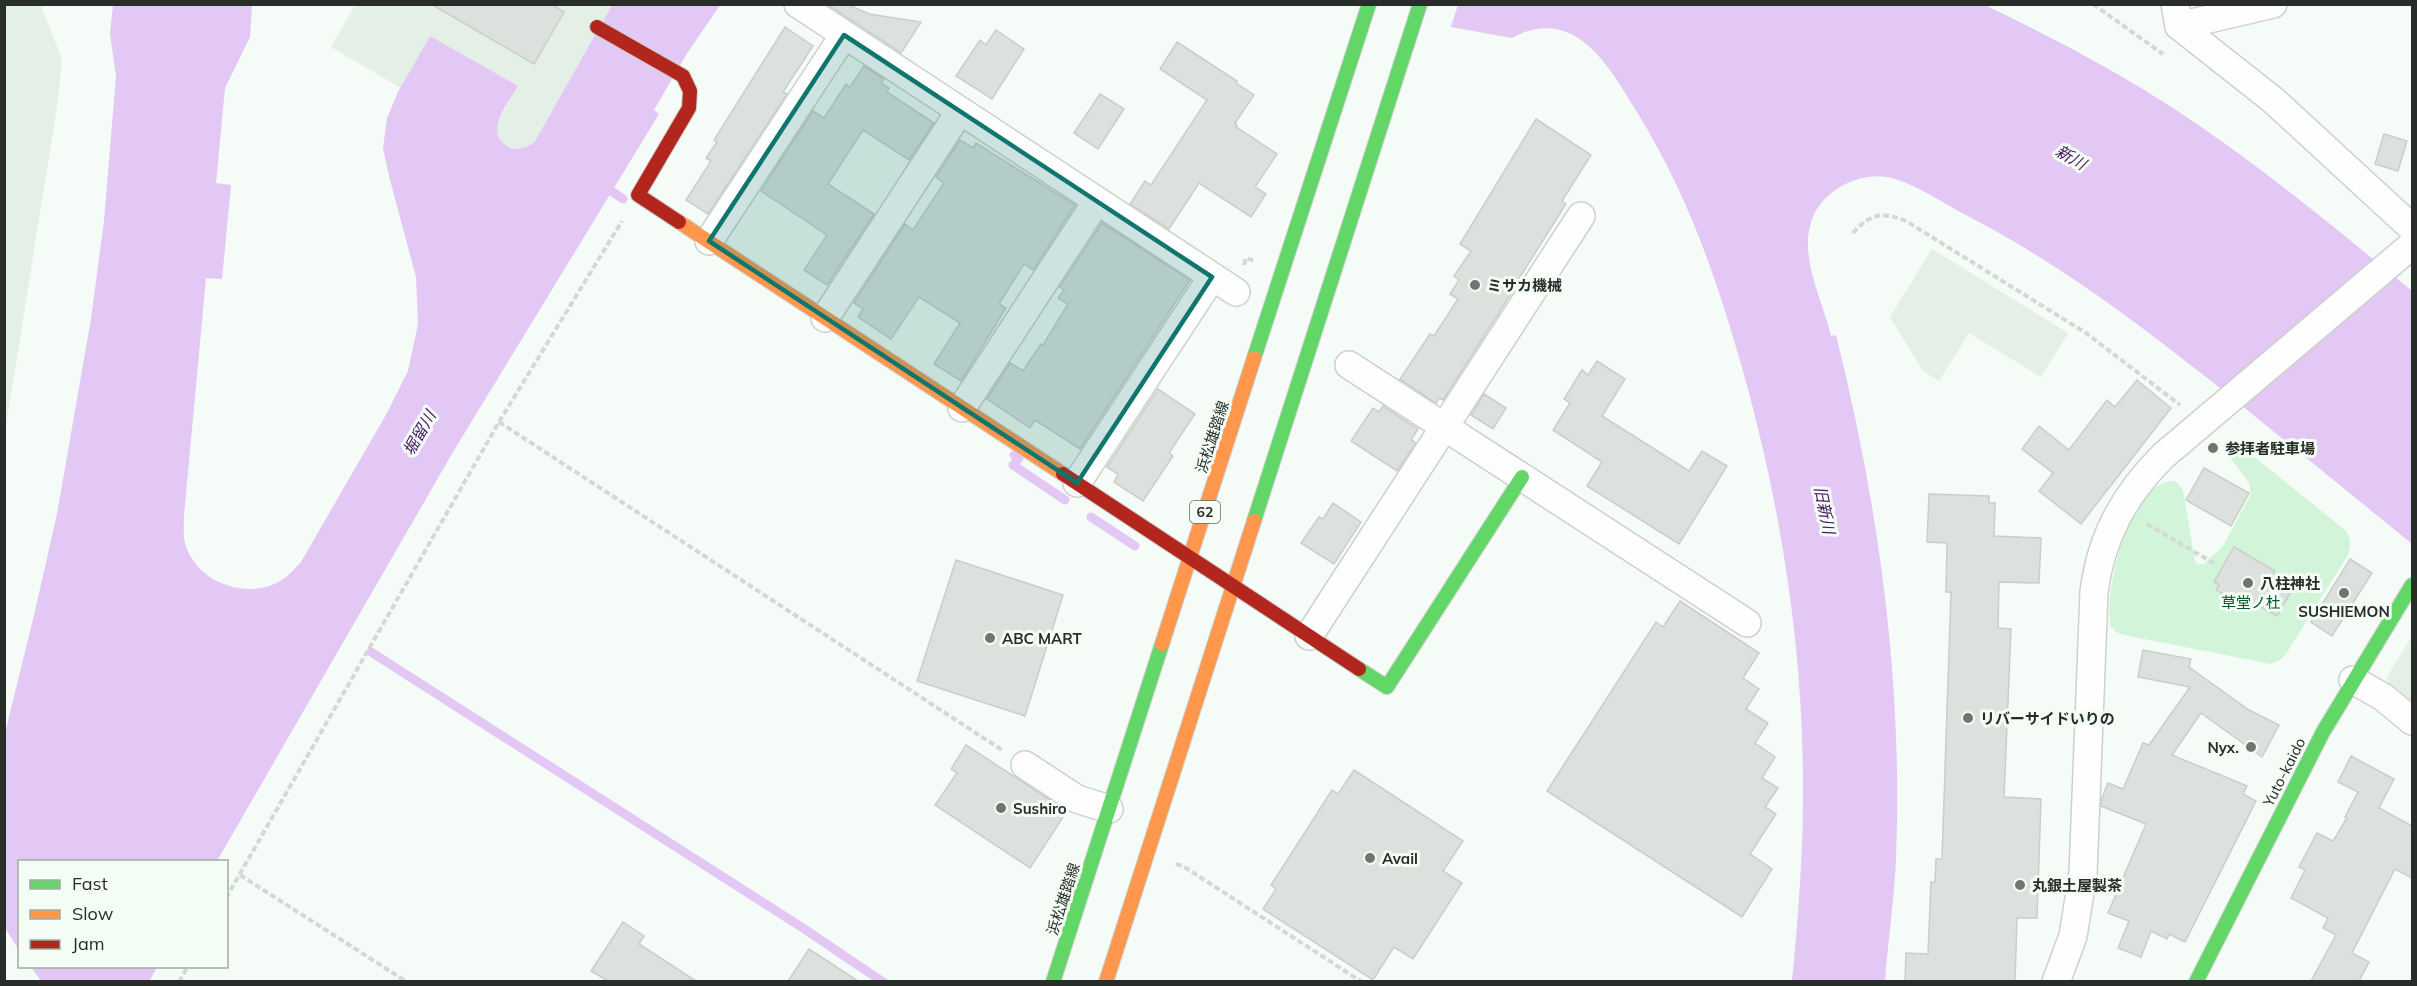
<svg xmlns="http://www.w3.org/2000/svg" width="2417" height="986" font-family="Mulish,'Noto Sans JP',sans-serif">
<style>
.built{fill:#e4efe5}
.green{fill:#d2f4d9}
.water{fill:#e3c7f5}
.pier{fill:#f5fbf6}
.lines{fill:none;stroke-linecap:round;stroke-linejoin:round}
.stream{stroke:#e3c7f5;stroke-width:9}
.building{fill:#dde1de;stroke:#cacecb;stroke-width:1.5}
.street-casing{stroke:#cdd1ce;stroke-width:30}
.fast-casing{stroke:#cdd1ce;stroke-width:16}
.slow-casing{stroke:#cdd1ce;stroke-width:16}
.jam-casing{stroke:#cdd1ce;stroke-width:16}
.path{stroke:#d6d8d7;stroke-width:4;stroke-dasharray:6 3;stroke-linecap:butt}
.street{stroke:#fefefe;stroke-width:27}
.fast{stroke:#63d668;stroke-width:14}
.slow{stroke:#ff974d;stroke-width:14}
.jam{stroke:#b3261e;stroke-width:14}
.marked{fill:#0f766e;fill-opacity:0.2;stroke:#0f766e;stroke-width:4.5;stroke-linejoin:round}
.poi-dot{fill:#707571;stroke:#f3fdf5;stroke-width:2}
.labels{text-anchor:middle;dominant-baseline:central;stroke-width:6;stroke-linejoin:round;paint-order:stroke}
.shield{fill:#f3fdf5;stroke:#666b67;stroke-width:1.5}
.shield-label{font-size:14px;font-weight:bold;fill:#292d2a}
.poi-label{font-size:15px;font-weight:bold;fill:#292d2a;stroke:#f3fdf5;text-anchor:start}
.street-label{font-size:15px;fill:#292d2a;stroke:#f3fdf5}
.park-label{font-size:15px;fill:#055827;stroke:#f3fdf5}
.water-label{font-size:16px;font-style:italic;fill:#481261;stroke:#f3fdf5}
</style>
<rect width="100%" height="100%" fill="#f5fbf6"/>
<g class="built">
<path d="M5 4 43 5 42 9 62 59 58 100 5 432Z"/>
<path d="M355 5H612L534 143 524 149H513L503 144 497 135V123L517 86 430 36 401 88 331 47Z"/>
<path d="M1932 249 2068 333 2041 377 1969 333 1939 381 1923 371 1890 317Z"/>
<path d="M2412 636V707L2389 688 2387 677Z"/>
</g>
<path class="green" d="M2235 446 2242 447 2345 530C2352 539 2351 545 2348 555L2286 654 2280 660 2271 664 2124 635 2116 632 2110 625C2105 589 2128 480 2175 481L2183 490 2195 561 2198 564H2204L2223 546 2251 494 2249 483 2231 459 2230 454Z"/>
<g class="water">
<path d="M113 5H262H252L250 37 225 88 216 183 231 185 222 279 206 278 184 515C184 524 183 534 185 543 195 582 247 601 280 581 288 577 295 568 301 562L387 413 408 371 418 324 416 277 389 176 383 148 387 118 398 92 430 36 518 86C509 102 483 132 507 146 516 152 525 148 534 143L612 5H720L686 55 654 110 659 114 453 452 217 861 20 862 19 950 5 928V733L35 611 57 514 91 319 104 221 116 76 110 34Z"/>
<path d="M1329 5H1985C2049 36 2113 69 2173 108 2257 163 2334 227 2412 291V544C2355 497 2297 451 2240 404 2152 334 2065 266 1964 214 1943 203 1911 181 1887 177 1855 172 1817 194 1810 226 1801 261 1823 302 1831 336L1836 335C1879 507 1903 682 1896 859 1894 900 1888 941 1885 981H1792C1798 919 1803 857 1803 795 1804 644 1779 492 1736 347 1711 262 1684 189 1637 112 1614 75 1584 17 1532 30 1525 31 1518 35 1512 38Z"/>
<path d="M31 967H157L149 982 41 981Z"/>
</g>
<path class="pier" d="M1332 4 1458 5 1450 29 1330 8Z"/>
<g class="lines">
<g class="stream">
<path d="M603 185 623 199"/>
<path d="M1014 455 1019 458 1013 465 1065 500"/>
<path d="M1091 517 1135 546"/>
<path d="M371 652 803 928 883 982"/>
</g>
</g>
<g class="building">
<path d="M431 4H551L564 12 534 64Z"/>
<path d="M827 4H847L869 14 921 22 901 53Z"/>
<path d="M785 27 813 46 783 92 787 94 708 214 686 200 711 161 706 158 717 142 714 140Z"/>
<path d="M996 30 1024 49 992 99 956 76 980 40 986 45Z"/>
<path d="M1177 42 1237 81 1236 83 1254 95 1235 123 1237 125 1236 127 1277 154 1255 187 1266 194 1251 217 1199 183 1169 229 1130 204 1145 181 1151 185 1207 100 1160 69Z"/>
<path d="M864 66 884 79 881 83 889 88 887 92 934 123 909 160 863 130 828 184 874 214 827 285 804 270 827 235 761 191 813 111 824 118 846 84 850 87Z"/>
<path d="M1100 94 1124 109 1098 149 1074 133Z"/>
<path d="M1536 119 1591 155 1562 201 1566 204 1515 285 1516 286 1443 400 1439 398 1436 403 1400 379 1430 334 1434 336 1458 299 1450 294 1459 280 1454 276 1471 251 1460 244Z"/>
<path d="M2384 134 2407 141 2398 171 2375 164Z"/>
<path d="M960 140 973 148 976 143 1075 205 1033 270 1024 264 999 304 1006 308 961 381 934 364 960 323 919 297 891 339 858 317 863 309 854 303 905 224 913 230 944 183 936 177Z"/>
<path d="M1102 223 1190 280 1080 449 1035 420 1030 428 987 399 1010 363 1023 371 1041 344 1043 345 1068 304 1058 298 1064 290 1060 287Z"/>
<path d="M1597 361 1625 379 1602 416 1689 471 1702 451 1727 466 1679 544 1587 486 1602 462 1553 430 1570 403 1564 399 1582 370 1588 375Z"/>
<path d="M2137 380 2171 408 2081 524 2039 491 2053 473 2022 449 2039 426 2069 450 2107 400 2115 407Z"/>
<path d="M1158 389 1195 414 1169 453 1173 456 1143 501 1114 482 1118 474 1107 467Z"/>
<path d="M1484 394 1506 408 1493 429 1471 415Z"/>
<path d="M1383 406 1418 429 1411 440 1416 443 1397 471 1351 441 1373 408 1379 412Z"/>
<path d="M2204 468 2249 493 2231 526 2186 500Z"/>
<path d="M1929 494 1989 496V503H1995L1994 536 2041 538 2039 583 1999 582 1998 628 2011 629 2004 797 2041 799 2037 918H2017L2015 981H1905L1906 953 1928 954 1931 882H1935L1936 859H1942L1951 592H1946L1947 543 1927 542Z"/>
<path d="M1333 503 1361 522 1334 564 1301 543 1319 517 1323 519Z"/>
<path d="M2234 547 2275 571 2271 578 2292 590 2277 616 2256 604 2252 611 2216 590 2219 585 2214 582Z"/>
<path d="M2350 559 2372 573 2332 636 2311 622Z"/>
<path d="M956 560 1063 595 1025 716 917 681Z"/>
<path d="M1680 601 1759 653 1743 678 1759 689 1746 709 1768 723 1755 743 1775 757 1762 778 1778 788 1765 807 1776 814 1750 854 1772 869 1742 917 1547 791 1656 622 1663 627Z"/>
<path d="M2143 650 2191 659 2189 667 2249 710 2279 725 2262 757 2201 713 2172 755 2247 786 2243 794 2256 801 2185 942 2169 934 2167 939 2151 931 2141 957 2118 948 2129 921 2108 913 2146 824 2101 806 2102 798 2108 783 2123 789 2143 743 2149 745 2190 687 2138 677Z"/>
<path d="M966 745 1067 811 1030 868 935 805 957 773 951 769Z"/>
<path d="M2351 756 2394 779 2379 808 2412 826V878L2395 869 2352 953 2369 962 2359 981H2311L2336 935 2323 928 2328 918 2291 898 2305 870 2299 867 2317 833 2333 841 2347 818 2345 817 2358 792 2338 782Z"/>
<path d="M1354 770 1463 841 1443 871 1462 883 1413 959 1394 947 1373 980 1263 909 1276 889 1271 885 1332 790 1338 794Z"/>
<path d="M623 922 644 936 639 944 696 981H608L591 971Z"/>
<path d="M809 949 858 981H788Z"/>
</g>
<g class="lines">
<defs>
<g id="street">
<path d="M798 4 1236 292"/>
<path d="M2175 4 2179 26 2273 100 2412 228"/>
<path d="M2179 26 2273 4"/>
<path d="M709 241 844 35"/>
<path d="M825 318 960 111"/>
<path d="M1349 365 1747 623"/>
<path d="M962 408 1097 201"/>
<path d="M1077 483 1212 277"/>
<path d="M1309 636 1581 216"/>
<path d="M2353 680 2383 697 2412 721"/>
<path d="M1025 765 1077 799 1109 809"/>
<path d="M2056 982 2073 936 2083 874 2094 592C2101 537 2124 495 2163 456L2412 245"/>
</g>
<g id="fast">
<path d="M1254 358 1369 4"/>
<path d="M1254 521 1420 4"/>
<path d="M1359 669 1387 687 1522 477"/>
<path d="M1053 982 1162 644"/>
<path d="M2196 982 2323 732 2412 585"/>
</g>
<g id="slow">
<path d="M679 222 1063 474"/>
<path d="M1162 644 1254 358"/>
<path d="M1106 982 1254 521"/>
</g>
<g id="jam">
<path d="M597 27 683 76 690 91 689 108 638 195 679 222"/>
<path d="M1063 474 1359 669"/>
</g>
</defs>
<use href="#street" class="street-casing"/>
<use href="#fast" class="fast-casing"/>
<use href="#slow" class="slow-casing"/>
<use href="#jam" class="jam-casing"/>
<g class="path">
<path d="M2093 4 2163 54"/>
<path d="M1853 233C1870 214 1882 211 1906 221L2086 333 2180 405"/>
<path d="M1244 265 1246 258 1255 261"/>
<path d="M499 422 1002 750"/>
<path d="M2147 524 2215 564"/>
<path d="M1176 864 1183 866 1362 982"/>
<path d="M240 875 407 982"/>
<path d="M226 898 499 422 622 221"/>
<path d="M179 982 188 966"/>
</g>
<use href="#street" class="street"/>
<use href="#fast" class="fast"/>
<use href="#slow" class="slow"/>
<use href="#jam" class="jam"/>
</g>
<path class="marked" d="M844 35 1212 277 1077 483 709 241Z"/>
<g class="poi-dot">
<circle cx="1475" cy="285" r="6"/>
<circle cx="2213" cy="448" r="6"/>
<circle cx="2248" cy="583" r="6"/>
<circle cx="2344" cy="593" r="6"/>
<circle cx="990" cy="638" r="6"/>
<circle cx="1968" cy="718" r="6"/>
<circle cx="2251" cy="747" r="6"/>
<circle cx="1001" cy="808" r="6"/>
<circle cx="1370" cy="858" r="6"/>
<circle cx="2020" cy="885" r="6"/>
</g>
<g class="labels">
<rect class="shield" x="1190" y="501" width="30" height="22" rx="4.5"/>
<g class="shield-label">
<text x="1205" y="512">62</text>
</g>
<g class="poi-label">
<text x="1487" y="285">ミサカ機械</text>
<text x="2225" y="448">参拝者駐車場</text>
<text x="2260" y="583">八柱神社</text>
<text x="2344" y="611" text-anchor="middle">SUSHIEMON</text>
<text x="1002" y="638">ABC MART</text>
<text x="1980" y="718">リバーサイドいりの</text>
<text x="2239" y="747" text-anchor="end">Nyx.</text>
<text x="1013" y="808">Sushiro</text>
<text x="1382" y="858">Avail</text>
<text x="2032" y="885">丸銀土屋製茶</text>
</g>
<g class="street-label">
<text transform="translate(1212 437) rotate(-72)">浜松雄踏線</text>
<text transform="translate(2284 772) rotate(-63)">Yuto-kaido</text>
<text transform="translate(1063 899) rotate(-72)">浜松雄踏線</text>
</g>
<g class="park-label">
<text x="2251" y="602">草堂ノ杜</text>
</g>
<g class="water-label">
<text transform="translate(2071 157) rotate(30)">新川</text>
<text transform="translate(419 433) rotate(-60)">堀留川</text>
<text transform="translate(1825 510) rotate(79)">旧新川</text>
</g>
</g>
<rect width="2417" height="986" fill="none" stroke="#292d2a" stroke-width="12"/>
<rect x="18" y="860" width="210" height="108" fill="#f3fdf5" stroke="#a2aaa4" stroke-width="1.5"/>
<rect x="30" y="880" width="30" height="9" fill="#63d668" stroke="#a2aaa4" stroke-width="1.5"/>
<text x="72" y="890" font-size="18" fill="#292d2a">Fast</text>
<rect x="30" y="910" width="30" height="9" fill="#ff974d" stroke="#a2aaa4" stroke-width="1.5"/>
<text x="72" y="920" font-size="18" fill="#292d2a">Slow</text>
<rect x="30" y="940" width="30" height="9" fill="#b3261e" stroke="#a2aaa4" stroke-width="1.5"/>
<text x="72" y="950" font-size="18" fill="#292d2a">Jam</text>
</svg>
